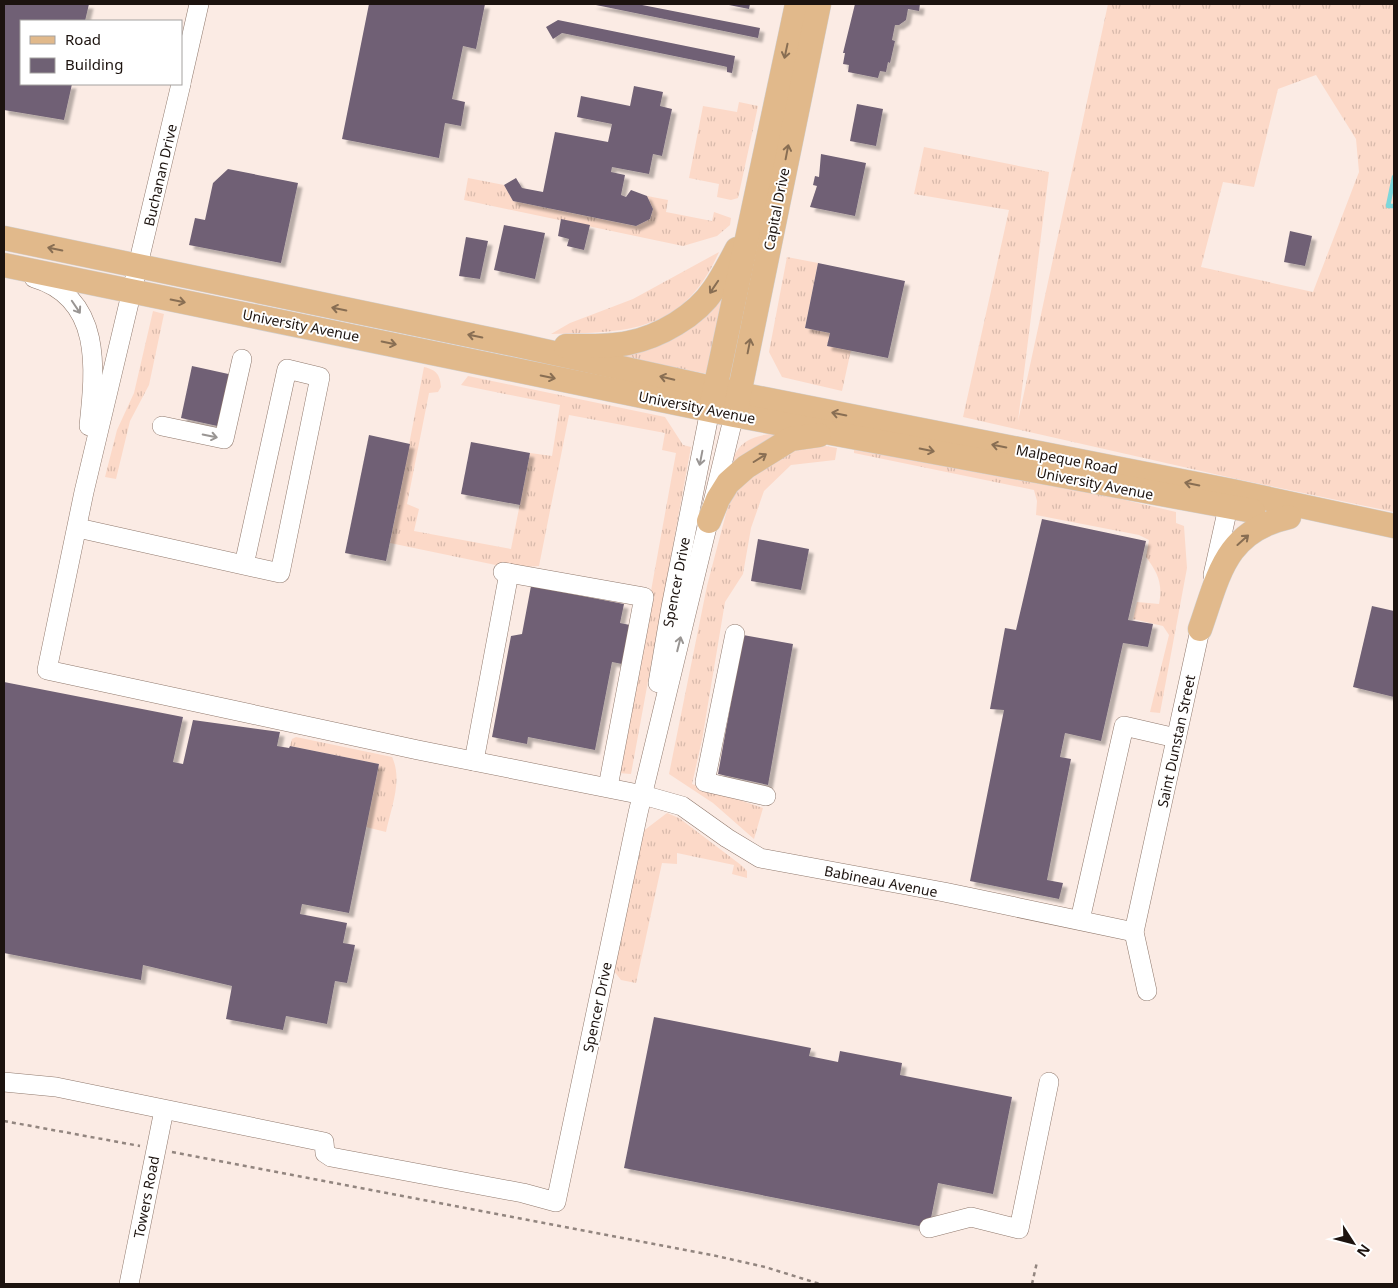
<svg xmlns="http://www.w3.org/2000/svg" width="1398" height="1288" font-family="'Noto Sans',sans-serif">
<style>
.grass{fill:url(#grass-tufts);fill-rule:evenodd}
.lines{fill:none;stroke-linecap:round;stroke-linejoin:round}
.stream{stroke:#7dd7db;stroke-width:4.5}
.building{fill:#6f6174;filter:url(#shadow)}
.minor-casing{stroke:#90796d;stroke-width:20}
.major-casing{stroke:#d2d0cf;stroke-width:25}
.path{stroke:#92857f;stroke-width:2.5;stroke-dasharray:4 4;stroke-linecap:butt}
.minor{stroke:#fff;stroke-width:19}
.major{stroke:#e1b98b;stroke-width:24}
.oneway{stroke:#886e53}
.oneway2{stroke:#999593}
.labels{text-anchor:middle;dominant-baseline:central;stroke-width:4;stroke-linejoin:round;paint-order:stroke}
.street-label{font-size:14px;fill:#1c130f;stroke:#fff}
</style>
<defs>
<pattern id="grass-tufts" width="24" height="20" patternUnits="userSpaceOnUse" patternTransform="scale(1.25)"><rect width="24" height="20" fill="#fcd9c8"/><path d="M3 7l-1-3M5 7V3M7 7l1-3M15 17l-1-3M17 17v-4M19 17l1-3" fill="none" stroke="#d7b9ab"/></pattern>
<filter id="shadow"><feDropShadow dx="4.5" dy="4.5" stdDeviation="1" flood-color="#0004"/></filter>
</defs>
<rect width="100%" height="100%" fill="#fbebe4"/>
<g class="grass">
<path d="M1108 4H1394V512L1232 478 963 417 1009 210 914 194 924 147 1049 172 1018 421ZM1316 75 1356 139 1359 172 1313 292 1201 267 1223 182 1254 187 1278 89Z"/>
<path d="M739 102 758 106 738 198 731 200 717 197 719 184 689 178 703 106 737 112Z"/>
<path d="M468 178 504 185 513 201 636 226 650 219 653 209 647 196 668 200 666 212 712 221 714 212 731 218 730 225 717 236 683 246 464 200Z"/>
<path d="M719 252C683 333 629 332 551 334L570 323 633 299Z"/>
<path d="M787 257 818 263 805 328 830 333 827 346 851 350 842 391 782 377 769 352Z"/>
<path d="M727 288 708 374 612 356Z"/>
<path d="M153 311 164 314 149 385 130 421 116 479 105 477 117 430 134 393Z"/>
<path d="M424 367C437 370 440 375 441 387L438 392 429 393 407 504 419 509 414 531 511 549 530 453 552 456 560 405 461 385 468 376 665 417 683 445 691 447 631 774 618 773 676 453 662 450 665 433 569 415 539 566 510 568 390 543Z"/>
<path d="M769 434 778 435 725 481C734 453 737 439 769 434Z"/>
<path d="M808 443 837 448 835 460 791 465 764 491 751 528 743 574 725 602 702 740 692 784 763 808 754 839 713 803 669 774 707 586 729 502C744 472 781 459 808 443Z"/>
<path d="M854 448 1083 490 1176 512V523L1184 526 1187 568 1160 713 1150 712 1169 635 1163 626 1133 619 1137 602 1159 604C1163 584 1158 573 1146 557L1149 540 1139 535 1036 515 1037 501 1034 490 854 453Z"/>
<path d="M296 737 392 757C403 780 391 808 386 832L366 827 379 764 290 746 292 739Z"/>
<path d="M667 813 679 818 741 865 747 871V878L732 874 734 865 677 853V864L662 863 636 983 621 980 614 971 642 832Z"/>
</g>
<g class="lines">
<path class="stream" d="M1394 177 1388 206H1394"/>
</g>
<g class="building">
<path d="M4 4H89L85 21H21V84H72L64 120 4 110Z"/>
<path d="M369 4H485L476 49 463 46 452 99 465 102 461 126 445 123 439 158 342 139Z"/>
<path d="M591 4H637L760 28 758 38Z"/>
<path d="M724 4H750L749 9Z"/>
<path d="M855 4H920L919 11 908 9 906 20 899 25H895L892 40 895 41 890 63 888 62 886 72 880 71 878 78 848 72 849 65 843 64 845 53H843Z"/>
<path d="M558 20 735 56 732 73 727 72V67L723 66 562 33 553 39 546 27Z"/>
<path d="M634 86 663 92 660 106 672 109 662 156 653 154 649 174 612 167 611 172 625 175 621 195 626 197 631 190 647 196 653 209 650 219 636 226 513 201 504 185 516 178 522 188 543 192 555 132 608 142 612 124 577 117 581 96 630 106Z"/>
<path d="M857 104 883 109 876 146 850 141Z"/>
<path d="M821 154 866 163 855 216 810 207 817 186 813 185 815 176 819 177Z"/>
<path d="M228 169 298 183 281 263 189 245 195 218 205 220 213 183Z"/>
<path d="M561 219 590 225 584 250 567 246 569 239 558 236Z"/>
<path d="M504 225 545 233 535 279 494 270Z"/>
<path d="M1290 231 1312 236 1305 266 1284 262Z"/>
<path d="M466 237 488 241 480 279 459 276Z"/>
<path d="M818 263 905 281 888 358 827 346 830 333 805 328Z"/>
<path d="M192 366 233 375 222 427 181 418Z"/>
<path d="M369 435 410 444 386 561 345 553Z"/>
<path d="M471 442 530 453 520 505 461 494Z"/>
<path d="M1042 519 1146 541 1128 620 1153 624 1148 647 1123 643 1101 741 1065 733 1060 757 1071 759 1047 880 1063 883 1059 899 970 881 1004 710 990 709 1005 628 1016 630Z"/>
<path d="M758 539 809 549 801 590 751 581Z"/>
<path d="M531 586 624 604 620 623 630 625 622 664 612 662 595 750 528 737 527 744 492 737 511 636 522 634Z"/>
<path d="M1372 606 1394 611V697L1353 687Z"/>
<path d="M743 635 793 644 768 785 718 774Z"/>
<path d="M4 682 183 717 173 762 183 764 193 720 280 732 277 746 289 748 290 746 379 764 349 913 302 904 300 914 347 923 343 943 355 945 347 983 335 981 327 1024 286 1016 283 1030 226 1019 232 986 143 965 141 980 4 953Z"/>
<path d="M654 1017 811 1048 809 1056 838 1062 840 1051 902 1063 900 1075 1012 1097 993 1194 938 1183 929 1228 624 1168Z"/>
</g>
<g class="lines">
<defs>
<g id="minor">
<path d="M181 83 199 4"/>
<path d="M181 84 84 492 47 670 418 750 643 795 682 806 727 838 760 858 944 892 1134 932"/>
<path d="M34 278C103 298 95 370 89 426"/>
<path d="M162 426 224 439 242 359"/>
<path d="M78 528 280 573 320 377 287 369 244 565"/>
<path d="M503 572 644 597 608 787"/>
<path d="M1213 575 1231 494"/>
<path d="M735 634 705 782 766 796"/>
<path d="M658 683 671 607 710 410"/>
<path d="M474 761 509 573"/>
<path d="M1080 920 1124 726 1176 738"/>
<path d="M1147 991 1134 932 1203 616"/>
<path d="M4 1082 56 1087 324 1142 325 1153 331 1157 523 1193 556 1202 638 813 734 415"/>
<path d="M929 1228 971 1217 1019 1229 1049 1082"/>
<path d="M129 1284 164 1110"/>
</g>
<g id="major">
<path d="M4 238 522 346 739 394 1232 491 1394 526"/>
<path d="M4 265 734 415 1253 511"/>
<path d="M566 346C586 346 608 347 628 343 659 337 696 316 714 289 723 276 730 262 737 249"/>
<path d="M712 403 797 4"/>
<path d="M736 409 819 4"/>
<path d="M709 521 718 499 728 483 746 467 791 439 819 435"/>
<path d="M1200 629C1219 575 1225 531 1289 517"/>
</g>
</defs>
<use href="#minor" class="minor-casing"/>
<use href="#major" class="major-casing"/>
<g class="path">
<path d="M4 1121 140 1146"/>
<path d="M172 1152 712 1255 765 1267 820 1284"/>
<path d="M1032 1284 1037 1262"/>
</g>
<use href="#minor" class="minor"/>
<use href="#major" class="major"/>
</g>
<defs><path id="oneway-shaft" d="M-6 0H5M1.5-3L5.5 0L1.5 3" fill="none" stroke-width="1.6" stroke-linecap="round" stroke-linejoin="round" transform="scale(1.25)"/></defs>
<g class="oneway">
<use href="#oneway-shaft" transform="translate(786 51) rotate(102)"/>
<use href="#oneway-shaft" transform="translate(787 152) rotate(-79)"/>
<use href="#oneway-shaft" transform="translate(55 249) rotate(-168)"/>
<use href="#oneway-shaft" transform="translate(714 287) rotate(124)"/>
<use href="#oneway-shaft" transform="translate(178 301) rotate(11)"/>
<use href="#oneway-shaft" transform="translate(339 309) rotate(-168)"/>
<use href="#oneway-shaft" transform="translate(475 336) rotate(-168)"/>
<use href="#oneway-shaft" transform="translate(389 343) rotate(12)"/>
<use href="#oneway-shaft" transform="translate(749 346) rotate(-79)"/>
<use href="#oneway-shaft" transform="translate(548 377) rotate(12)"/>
<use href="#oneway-shaft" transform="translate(667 378) rotate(-167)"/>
<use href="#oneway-shaft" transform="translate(839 414) rotate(-169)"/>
<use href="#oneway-shaft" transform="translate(999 446) rotate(-169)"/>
<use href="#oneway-shaft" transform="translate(927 450) rotate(11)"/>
<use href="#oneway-shaft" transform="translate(760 458) rotate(-32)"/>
<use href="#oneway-shaft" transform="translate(1192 484) rotate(-169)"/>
<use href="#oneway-shaft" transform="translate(1243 540) rotate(-42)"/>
</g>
<g class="oneway2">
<use href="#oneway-shaft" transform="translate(76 307) rotate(56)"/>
<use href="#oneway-shaft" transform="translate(210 436) rotate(12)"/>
<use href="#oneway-shaft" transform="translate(701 458) rotate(101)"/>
<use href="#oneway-shaft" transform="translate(679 644) rotate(-76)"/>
</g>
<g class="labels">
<g class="street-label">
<text transform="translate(160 175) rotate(-77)">Buchanan Drive</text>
<text transform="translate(776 209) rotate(-79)">Capital Drive</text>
<text transform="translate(301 325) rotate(11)">University Avenue</text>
<text transform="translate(697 407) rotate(11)">University Avenue</text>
<text transform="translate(1067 459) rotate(11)">Malpeque Road</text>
<text transform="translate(1095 483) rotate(11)">University Avenue</text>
<text transform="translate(676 582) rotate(-79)">Spencer Drive</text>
<text transform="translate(1176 741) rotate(-78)">Saint Dunstan Street</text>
<text transform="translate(881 881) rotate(11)">Babineau Avenue</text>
<text transform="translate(597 1007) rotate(-78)">Spencer Drive</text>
<text transform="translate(146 1197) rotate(-79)">Towers Road</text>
</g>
</g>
<rect width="1398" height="1288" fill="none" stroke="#1c130f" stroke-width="10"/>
<rect x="20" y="20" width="162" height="65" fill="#ffffff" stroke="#a4a19f"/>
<rect x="30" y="36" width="25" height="8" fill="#e1b98b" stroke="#a4a19f"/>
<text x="65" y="45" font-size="15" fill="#1c130f">Road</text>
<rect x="30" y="58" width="25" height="15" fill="#6f6174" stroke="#a4a19f"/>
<text x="65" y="70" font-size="15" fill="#1c130f">Building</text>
<g transform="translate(1353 1243) rotate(126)" stroke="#ffffff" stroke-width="4" paint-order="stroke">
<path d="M0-4L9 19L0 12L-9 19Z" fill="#1c130f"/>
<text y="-8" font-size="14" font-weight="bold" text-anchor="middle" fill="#1c130f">N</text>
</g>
</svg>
